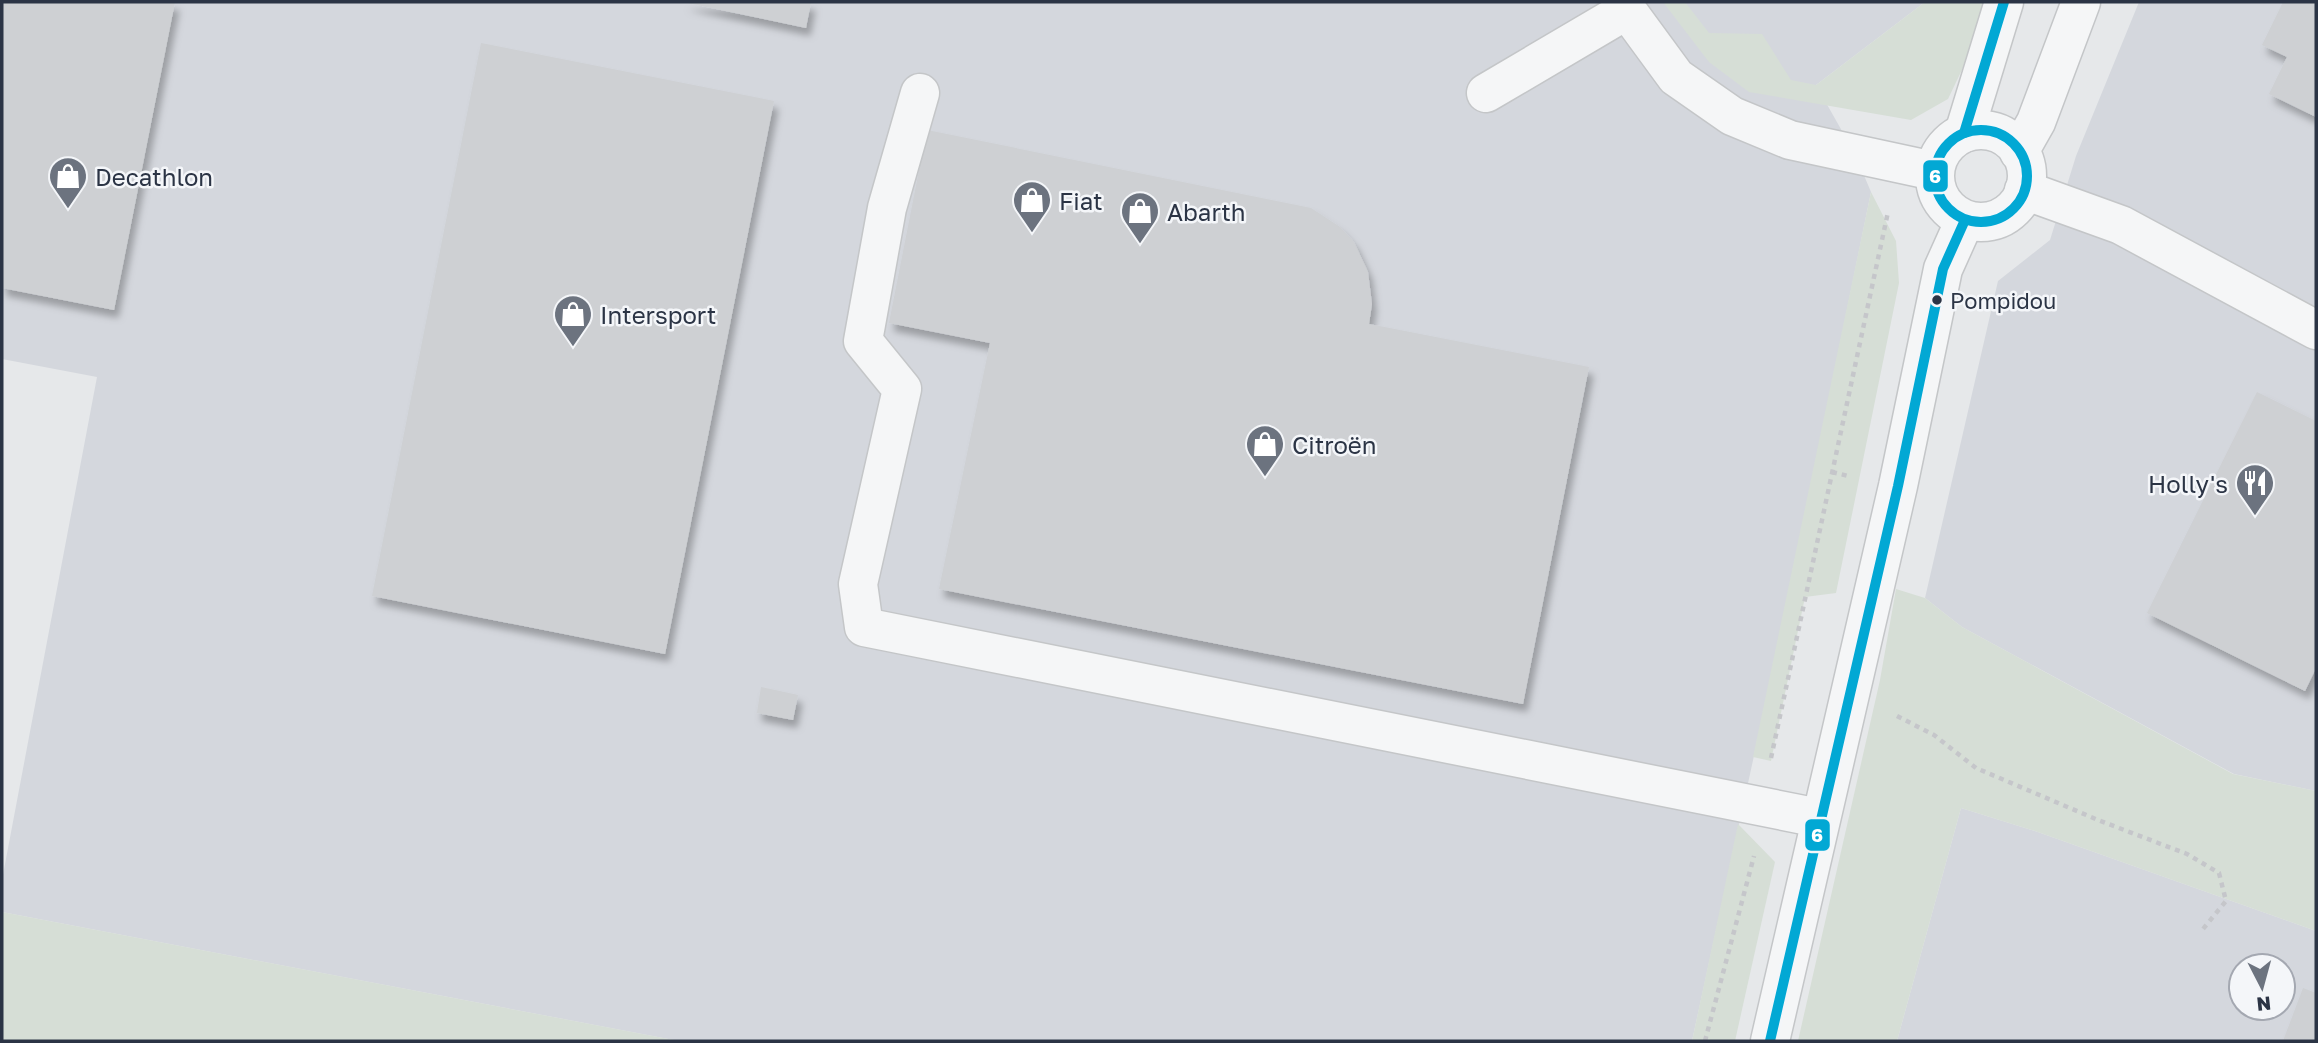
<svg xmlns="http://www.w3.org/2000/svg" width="2318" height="1043" font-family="'Golos Text',sans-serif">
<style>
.built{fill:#d4d7dd;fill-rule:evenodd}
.green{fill:#d6ded6}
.building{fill:#ced0d3;filter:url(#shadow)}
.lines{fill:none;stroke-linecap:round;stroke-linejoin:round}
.minor-casing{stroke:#c4c6c8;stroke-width:41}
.path{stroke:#c5c6ca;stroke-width:4.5;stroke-dasharray:5 5;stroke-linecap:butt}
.minor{stroke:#f5f6f7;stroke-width:38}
.bus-1-casing{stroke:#f4f6f9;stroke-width:16}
.bus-1{stroke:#02a8d4;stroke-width:10}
.bus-dot{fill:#2b3445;stroke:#f4f6f9;stroke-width:2.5}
.labels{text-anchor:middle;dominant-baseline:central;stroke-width:5;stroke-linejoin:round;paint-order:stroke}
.bus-label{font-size:22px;fill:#2b3445;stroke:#f4f6f9;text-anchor:start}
.poi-label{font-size:24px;fill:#2b3445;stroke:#f4f6f9;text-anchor:start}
.line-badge{stroke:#f4f6f9;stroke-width:2.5}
.badge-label{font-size:19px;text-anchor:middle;font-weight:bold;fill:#fff}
</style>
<defs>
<filter id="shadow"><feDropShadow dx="4.5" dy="8" stdDeviation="3.5" flood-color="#0004"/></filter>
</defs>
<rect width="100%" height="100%" fill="#e6e8ea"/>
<g class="built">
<path d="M2 2H1925L1816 85 1855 154 1871 192 1785 613 1692 1041H679L2 912V880L97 377 2 359Z"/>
<path d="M2139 2H2316V791L2234 774 1962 627 1925 598 1998 281 2050 240 2076 156Z"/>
<path d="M1961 808 2035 831 2316 931V1041H1897ZM2241 966H2283V1008H2241Z"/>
</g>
<g class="green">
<path d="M1663 2H1685L1709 33 1762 34 1791 80 1816 85 1925 2H1988L1970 53 1948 99 1911 120 1749 92 1709 62Z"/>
<path d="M1871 192 1896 241 1899 283 1836 593 1805 597 1771 761 1753 757Z"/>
<path d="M1896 589 1925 598 1962 627 2233 774 2316 791V931L2035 831 1961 808 1897 1041H1798L1880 680Z"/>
<path d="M1738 824 1775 862 1735 1041H1692Z"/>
<path d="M2 912 679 1041H2Z"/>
</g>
<g class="building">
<path d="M2 2H175L114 310 2 288Z"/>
<path d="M683 2H811L806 28Z"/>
<path d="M2283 2H2316V117L2269 94 2287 57 2262 45Z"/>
<path d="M481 43 774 101 665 654 372 596Z"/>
<path d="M927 130 1311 208 1340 227 1354 242 1368 272 1372 304 1369 324 1589 367 1523 704 939 589 990 343 889 323Z"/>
<path d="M2257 392 2316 421V668L2305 691 2147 613Z"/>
<path d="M761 687 798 695 793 720 757 713Z"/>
<path d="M2303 988 2316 993V1041H2283Z"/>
</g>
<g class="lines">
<defs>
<g id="minor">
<path d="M1621 2 1676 77 1732 116 1790 140 1934 171"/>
<path d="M920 93 887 208 863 341 902 389 858 584 864 627 1819 818"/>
<path d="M1486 93 1627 10"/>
<circle cx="1981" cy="176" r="46"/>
<path d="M1964 133 2004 2"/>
<path d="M2019 152 2036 122 2081 2"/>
<path d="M2024 190 2121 225 2316 330"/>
<path d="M1770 1041 1898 486 1943 269 1965 220"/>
</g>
</defs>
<use href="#minor" class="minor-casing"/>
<g class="path">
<path d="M1832 472 1848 476"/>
<path d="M1897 716 1934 735 1976 768 2098 820 2187 854 2219 873 2226 901 2203 929"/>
<path d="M1771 758 1888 212"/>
<path d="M1705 1041 1754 856"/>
</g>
<use href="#minor" class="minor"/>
<defs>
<g id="bus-1">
<circle cx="1981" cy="176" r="46"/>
<path d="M1964 133 2004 2"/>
<path d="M1770 1041 1898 486 1943 269 1965 220"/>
</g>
</defs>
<use href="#bus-1" class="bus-1-casing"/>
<use href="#bus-1" class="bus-1"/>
</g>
<defs>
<symbol id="shop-pin" viewBox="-11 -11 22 30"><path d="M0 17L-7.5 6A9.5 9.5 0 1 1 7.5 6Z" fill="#6c737f" stroke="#f4f6f9"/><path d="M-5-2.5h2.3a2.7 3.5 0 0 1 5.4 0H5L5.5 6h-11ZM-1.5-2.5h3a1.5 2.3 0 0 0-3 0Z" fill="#fff"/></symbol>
<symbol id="restaurant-pin" viewBox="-11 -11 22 30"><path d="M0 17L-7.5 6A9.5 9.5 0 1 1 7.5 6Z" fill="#6c737f" stroke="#f4f6f9"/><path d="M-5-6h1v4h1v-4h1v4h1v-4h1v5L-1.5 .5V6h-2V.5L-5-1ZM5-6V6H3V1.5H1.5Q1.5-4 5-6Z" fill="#fff"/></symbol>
</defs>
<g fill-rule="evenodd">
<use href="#shop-pin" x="46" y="154" width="44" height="60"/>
<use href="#shop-pin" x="1010" y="178" width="44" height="60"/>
<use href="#shop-pin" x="1118" y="189" width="44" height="60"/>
<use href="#shop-pin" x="551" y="292" width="44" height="60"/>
<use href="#shop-pin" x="1243" y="422" width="44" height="60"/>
<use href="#restaurant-pin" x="2233" y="461" width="44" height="60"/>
</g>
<circle class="bus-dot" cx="1937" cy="300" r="6"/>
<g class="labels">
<g class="bus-label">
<text x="1950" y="300">Pompidou</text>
</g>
<g class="poi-label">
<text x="95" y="176">Decathlon</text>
<text x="1059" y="200">Fiat</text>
<text x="1167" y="211">Abarth</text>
<text x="600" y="314">Intersport</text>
<text x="1292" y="444">Citroën</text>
<text x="2228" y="483" text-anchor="end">Holly's</text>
</g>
</g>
<g class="line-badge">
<rect x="1922" y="159" width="27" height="34" rx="7" fill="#02a8d4"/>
<rect x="1804" y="818" width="27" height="34" rx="7" fill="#02a8d4"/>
</g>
<g class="badge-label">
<text x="1935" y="183">6</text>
<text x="1817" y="842">6</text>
</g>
<rect width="2318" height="1043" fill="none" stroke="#2b3445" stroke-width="7"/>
<g transform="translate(2262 987) rotate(174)"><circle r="33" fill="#f4f6f9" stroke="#a4a8b1" stroke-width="2"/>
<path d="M0-5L12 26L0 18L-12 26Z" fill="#6c737f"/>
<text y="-10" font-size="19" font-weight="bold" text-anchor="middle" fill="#2b3445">N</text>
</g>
</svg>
